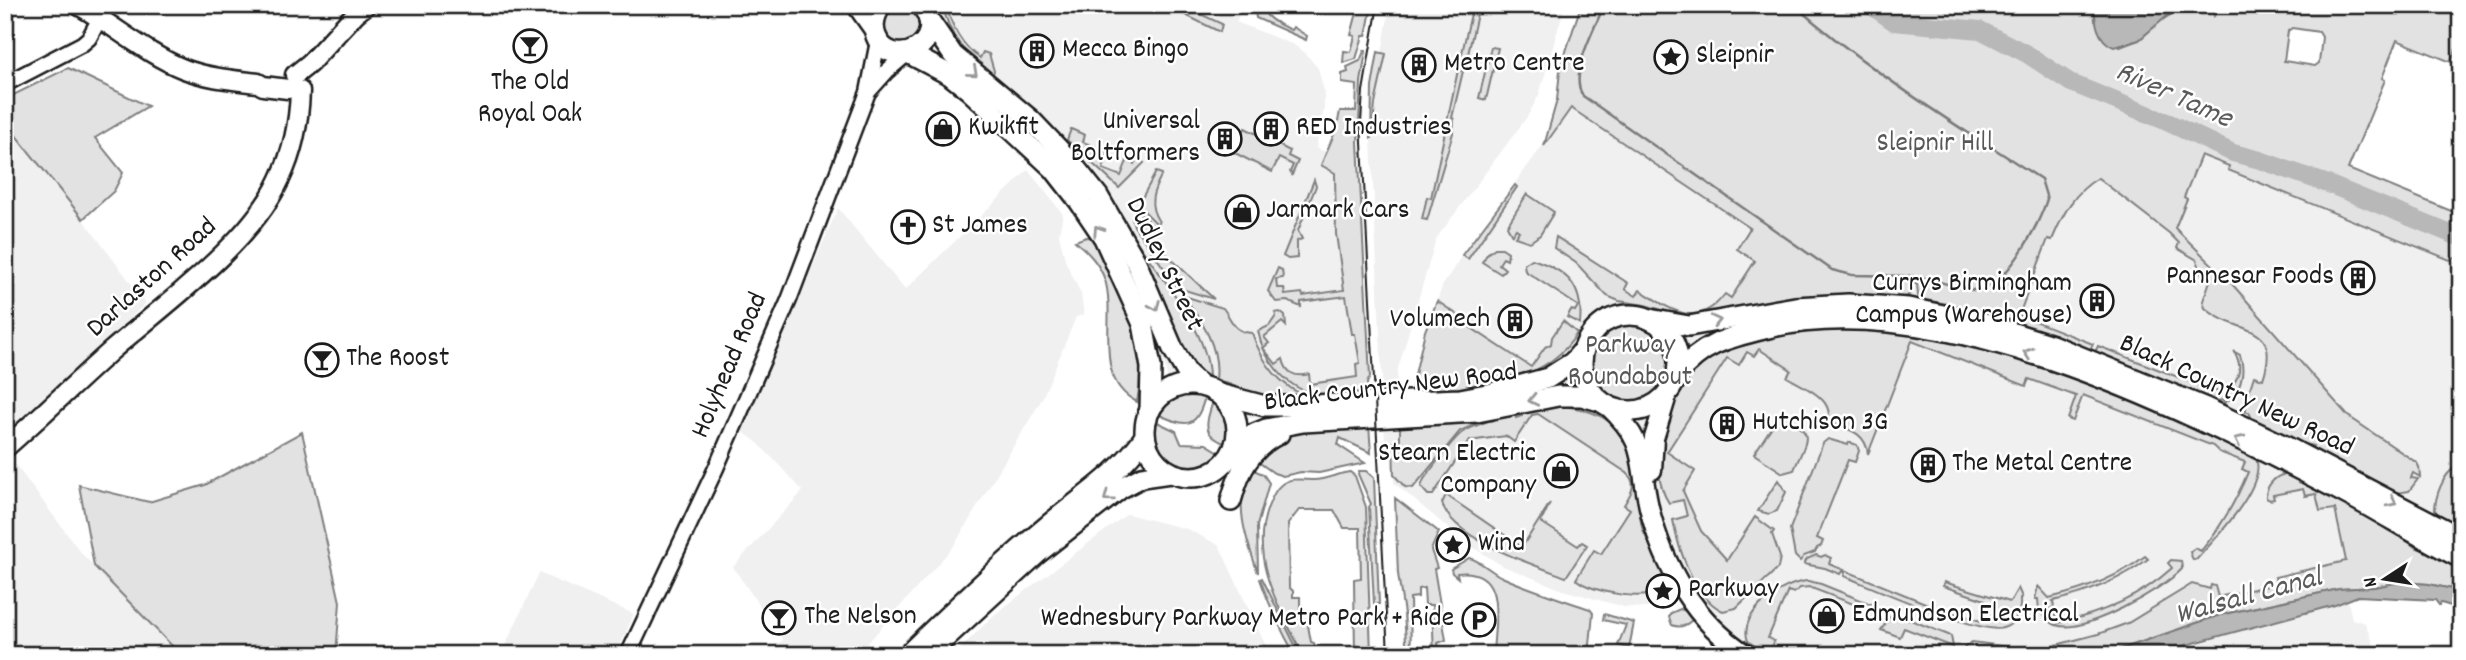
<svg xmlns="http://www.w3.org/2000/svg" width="2466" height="660" font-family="Dekko,sans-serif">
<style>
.built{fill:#f0f0f0}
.green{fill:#e2e2e2;stroke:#7f7f7f;stroke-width:2;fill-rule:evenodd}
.water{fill:#b8b8b8;stroke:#7a7a7a;stroke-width:2}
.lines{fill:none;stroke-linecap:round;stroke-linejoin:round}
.stream{stroke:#7a7a7a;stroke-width:2.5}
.river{stroke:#b8b8b8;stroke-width:18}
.minor-casing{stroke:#1c1c1c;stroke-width:19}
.major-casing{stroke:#1c1c1c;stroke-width:23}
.highway-casing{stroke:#1c1c1c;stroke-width:24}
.minor{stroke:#fff;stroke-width:14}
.major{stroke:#fff;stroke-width:18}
.highway{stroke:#fff;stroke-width:19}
.tram{stroke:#1c1c1c;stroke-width:2}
.oneway{stroke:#999}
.labels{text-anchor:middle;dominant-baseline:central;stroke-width:5;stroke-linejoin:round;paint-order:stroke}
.poi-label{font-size:28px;fill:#1c1c1c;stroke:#fff;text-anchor:start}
.park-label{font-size:28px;fill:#575757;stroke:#fff}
.street-label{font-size:28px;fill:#1c1c1c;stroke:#fff}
.water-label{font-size:30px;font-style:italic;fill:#5a5a5a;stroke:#fff}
</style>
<rect width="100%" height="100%" fill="#fff"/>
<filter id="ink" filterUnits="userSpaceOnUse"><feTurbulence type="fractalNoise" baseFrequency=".0143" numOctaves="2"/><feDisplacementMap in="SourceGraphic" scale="14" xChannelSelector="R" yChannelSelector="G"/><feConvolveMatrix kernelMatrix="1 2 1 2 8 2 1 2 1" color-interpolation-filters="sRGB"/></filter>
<g filter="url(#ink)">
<g class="built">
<path d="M922 5H1244L1236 22 1294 45 1304 52 1318 68 1324 91V109L1316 148 1341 158 1368 410 1305 413 1236 420 1227 402 1211 389 1192 384 1171 389 1156 336 1136 284 1078 184 1025 127 924 43Z"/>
<path d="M1390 5H1565L1539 95 1527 117 1436 239 1397 372 1398 392H1411L1425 331 1443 285 1462 255 1571 107 1619 139 1909 284H1917V290L2048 238 2052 239 2063 212 2082 188 2098 178 2201 155 2461 257V601L2404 589 2347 597 2352 619 2365 623 2378 655H1747L1684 594 1661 605 1645 608 1624 607 1563 590 1503 566 1469 545 1394 483 1393 466 1400 442 1385 443 1371 138 1375 104 1386 54 1382 53Z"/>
<path d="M5 122 57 185 146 303 5 435Z"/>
<path d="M1028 170 1063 214 1059 234 1066 263 1081 294 1084 315 1076 317 1042 399 953 547 857 655H762L783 640 733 567 803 491 759 444 742 431 838 208 905 290Z"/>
<path d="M12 460 82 554 181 655H5V467Z"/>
<path d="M1127 514 1187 529 1219 545 1270 655H954L994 615Z"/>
<path d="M539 573 634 614 616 655H501Z"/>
</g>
<g class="green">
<path d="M943 5H946C951 25 962 47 980 58L983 52 989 54 994 71 992 76C966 56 949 38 943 5Z"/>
<path d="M1165 5H1181L1222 24 1220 32Z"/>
<path d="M1254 5H1262C1264 19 1279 24 1291 30L1293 27 1307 36 1306 40 1256 18Z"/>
<path d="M1359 5H1372L1366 36H1363L1356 59 1343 63 1344 51 1351 52 1355 36 1351 35Z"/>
<path d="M1473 5H1479L1465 68 1459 66Z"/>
<path d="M1581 5H2094L2095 21 2120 47 2139 40 2157 23 2180 9 2181 5H2211L2214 16 2222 5H2416L2461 14V51L2456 49 2451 62 2397 40 2382 78 2385 80 2348 169 2461 215V261L2454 258 2450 260 2228 170 2229 166 2201 155 2184 197 2187 199 2175 228 2232 284 2348 416 2417 463 2419 467 2420 477 2413 473 2411 478 2418 479 2409 491 2396 493 2311 450 2313 446 2309 445 2307 448 2253 421 2249 412H2246V401L2254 376 2263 379C2283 320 2236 336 2205 308L2203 301 2211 278 2202 274 2197 260 2177 248 2179 243 2169 233 2098 178C2073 193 2063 214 2052 240L2048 239 2019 315 2093 344 2090 350 1963 307 1920 299 1918 296 1917 284H1910V294L1902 299 1795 297 1713 313 1695 315 1676 314 1645 305 1619 301 1607 296 1576 263 1554 248 1556 237 1628 283 1625 289 1636 296 1640 290C1670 309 1697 331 1725 294L1731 298 1755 261 1737 249 1750 228 1571 108 1544 146 1557 100 1560 70ZM2292 28 2319 32 2322 37 2319 63 2315 66 2284 61 2288 31Z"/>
<circle cx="902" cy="26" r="18"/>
<path d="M1491 47 1498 48 1486 100 1479 98Z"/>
<path d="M1364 51H1366L1361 82 1358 142 1370 377 1367 383 1368 394C1351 395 1334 397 1318 394 1288 391 1263 359 1258 331L1269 326 1276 316 1275 313 1280 312 1285 316 1286 326 1282 322 1264 337 1269 343 1263 348 1276 364 1283 359C1286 373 1295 378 1309 374L1310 384 1357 377 1356 364 1360 363 1355 334H1352L1346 296 1301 302V307L1287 301 1276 302 1268 291 1278 268 1282 270 1283 278 1276 279 1277 288H1284L1285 295 1302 293 1303 296 1344 290 1336 234 1335 173 1321 165 1337 127 1340 111H1356L1357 85 1342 83V74L1348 72 1347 67 1360 61Z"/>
<path d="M1378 52 1386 54 1375 104 1372 138H1371L1372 87Z"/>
<path d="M68 68 148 106 95 138 123 173 114 191 83 219 5 122V99Z"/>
<path d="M1458 70 1463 71 1452 118 1454 119 1453 133 1427 220 1422 219 1427 197 1431 198Z"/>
<path d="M1245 128 1290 151 1288 156 1298 161 1292 175 1290 172 1293 165 1279 158 1272 172 1233 152Z"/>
<path d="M1071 129 1085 135 1083 142 1109 152 1103 169 1121 176 1127 161 1134 164 1137 158 1144 163 1119 188 1067 140Z"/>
<path d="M1156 172 1162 174C1153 191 1147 204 1159 222L1157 224 1138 205Z"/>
<path d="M1314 180 1316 186 1298 231 1302 239 1297 241V258L1288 259 1283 256Z"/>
<path d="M1515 185 1517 187 1468 259 1462 255Z"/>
<path d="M1527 194 1554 212 1540 235 1530 242 1515 237 1519 231 1516 229 1512 235 1507 226Z"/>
<path d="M1136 209 1153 226 1147 236 1214 299 1178 288 1134 226 1132 218Z"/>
<path d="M1132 235C1158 274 1208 329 1209 376L1197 369 1190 360 1129 238Z"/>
<path d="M1086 237 1094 238C1119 292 1150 341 1137 402 1091 379 1117 319 1105 280 1099 263 1088 252 1075 241Z"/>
<path d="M1495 248H1502L1508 252 1507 260 1503 258 1499 264 1505 269 1501 274 1482 262 1488 253Z"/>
<path d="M1532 259C1566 270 1584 285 1580 324L1567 317 1571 310 1575 311 1578 306 1525 271 1524 264Z"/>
<path d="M1184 296 1223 308C1233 321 1233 332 1252 333 1263 365 1280 386 1311 399L1272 398 1251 393 1216 379C1220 347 1202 322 1184 296Z"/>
<path d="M1437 301 1471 324 1470 327 1531 367 1545 347 1551 344 1552 337 1563 321 1577 333C1544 388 1469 388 1411 392L1425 331Z"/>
<circle cx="1630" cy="363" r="39"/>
<path d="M1833 327 1942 336 2076 375 2255 456C2270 483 2214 540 2197 559L2193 560 2190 552 2195 548 2201 551C2221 527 2236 501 2248 472L2242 469 2245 462 2219 452 2213 446 2083 395 2073 421 2068 419 2076 396 2029 379 2026 386 1912 341 1868 454C1866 431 1846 429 1828 422 1835 398 1803 387 1787 377L1791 370 1759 349 1754 356 1747 352 1739 365 1727 358 1667 452 1695 471 1683 491 1701 531 1727 560 1755 517 1774 531 1772 534 1780 557 1778 568 1736 608 1723 611C1694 598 1678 548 1673 520L1687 516 1683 500 1669 503C1656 483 1658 463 1661 440 1664 418 1669 409 1680 390 1712 335 1776 334 1833 327Z"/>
<path d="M2098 346 2214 391C2236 392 2247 368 2233 351L2240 355C2246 372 2241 395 2224 403L2223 400 2213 402 2095 352Z"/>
<path d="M1189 393 1205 396C1197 431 1185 426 1157 414L1168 401Z"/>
<path d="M1213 401C1227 413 1230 427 1226 444 1201 434 1206 424 1213 401Z"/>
<path d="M1552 405C1611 409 1632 430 1638 489 1639 502 1639 514 1642 527 1648 548 1667 564 1666 587 1653 604 1590 593 1576 579L1594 550 1601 554 1630 509 1624 505C1631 493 1638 485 1627 473L1538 414 1532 415 1514 442 1506 436 1469 441 1433 495H1428L1421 487 1424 479C1433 468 1452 439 1463 432 1475 425 1501 416 1515 413L1516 418 1522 416 1521 412Z"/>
<path d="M1778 417C1817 432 1808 436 1794 470L1783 473 1754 454Z"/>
<path d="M1489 418 1460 431 1413 488 1405 487 1394 475 1393 442H1400V423Z"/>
<path d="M1155 421 1176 431 1181 443 1206 444 1221 453C1195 485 1147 461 1155 421Z"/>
<path d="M1369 425 1371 453 1340 438 1338 445 1365 463 1319 473 1301 472 1283 476 1274 473 1254 459 1286 435 1300 431Z"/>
<path d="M302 432 340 602 336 655H181L94 566 79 485 149 502 205 485Z"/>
<path d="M1828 439 1848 445 1849 442 1857 445 1859 451 1855 462 1848 460 1817 538 1823 541 1821 546 1817 548 1815 552 1804 556 1800 561 1795 556 1790 529 1823 443Z"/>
<path d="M1249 468 1263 474 1269 483 1257 526 1258 573C1246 539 1233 504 1249 468Z"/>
<path d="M2455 468 2461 469V528L2439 516 2435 510C2435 497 2443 474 2455 468Z"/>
<path d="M1359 471H1366L1374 478 1379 604H1374L1369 507 1371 504 1358 474Z"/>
<path d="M1350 472 1355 476 1366 507 1371 655H1355L1354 579 1361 578 1360 528H1344L1334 510H1299L1288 524 1289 587 1293 591V597H1300V619L1307 620 1311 642 1314 643 1317 655H1303C1280 608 1248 560 1268 507 1271 499 1275 489 1282 484 1291 477 1303 480 1314 480 1326 480 1338 473 1350 472Z"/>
<path d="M2282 475H2291L2395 531 2415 547 2461 564V591L2429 584 2400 582 2375 587 2339 589 2220 615 2104 655H2046L2056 645 2098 634 2128 623 2192 584 2210 589 2211 585 2215 586 2218 597 2276 584 2275 577 2346 561 2335 509 2320 511 2316 494 2305 496 2303 489 2273 495 2274 499 2270 500 2266 498C2265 488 2273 478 2282 475Z"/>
<path d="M1778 480 1786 492 1777 511 1769 514 1758 511Z"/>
<path d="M1446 495 1522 547 1550 503 1541 522 1578 546 1582 542 1587 545 1566 577C1534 565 1452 539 1442 503Z"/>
<path d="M1395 498 1439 532 1431 550 1437 568 1434 569 1446 640 1438 643 1440 655H1434L1432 605H1425L1424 588 1418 589V597L1410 598 1411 655H1407L1404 614 1398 574Z"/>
<path d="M1816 555 1821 557 1825 555 1831 558 1829 564 1940 609 1981 621 1985 600 1943 586 1944 582 2010 602 2018 588 2022 597 2020 598C2021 611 2017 624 2003 628 1980 635 1872 587 1844 576L1845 572 1842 571 1840 574 1825 568 1804 564 1807 559Z"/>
<path d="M2145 556 2148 559C2119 581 2088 593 2053 601L2054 608 2048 609 2049 616 2056 615 2058 623C2101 614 2139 598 2172 568L2168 563 2171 560 2181 561 2182 569C2163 589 2083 635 2056 625 2050 623 2044 615 2039 611L2038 599H2035L2038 586 2049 598C2084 590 2117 578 2145 556Z"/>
<path d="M1469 558C1480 560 1491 572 1502 577 1531 590 1560 599 1590 609L1593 613 1589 655H1493C1494 621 1508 567 1457 573L1458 578 1452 573 1451 569Z"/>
<path d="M1262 578 1300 655H1295C1281 630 1269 605 1260 579Z"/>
<path d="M1808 581 1821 584 1878 607V610L1874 612 1809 587 1800 588 1794 593 1788 591 1768 638 1774 641 1772 647 1775 655H1767L1748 641C1737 613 1783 582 1808 581Z"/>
<path d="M1680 609 1698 615C1689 622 1684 630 1672 625L1669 617 1671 613Z"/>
<path d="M1893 613 1951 636 1953 647 1904 628 1900 637 1881 630Z"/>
<path d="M1604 614 1634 623 1629 648 1618 645 1626 625 1603 620Z"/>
<path d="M1972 642 2009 647 2019 655H1961L1965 647Z"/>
</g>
<g class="water">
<path d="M2094 5H2197L2173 11 2139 40 2114 47C2097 41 2095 21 2094 5Z"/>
<path d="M2400 582 2429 584 2461 591V609L2441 603 2439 605 2435 600 2358 596 2335 605 2149 655H2104L2220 615 2339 589 2375 587Z"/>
</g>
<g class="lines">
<g class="stream">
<path d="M1604 5C1595 29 1568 74 1583 96L1832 270 1852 275 1913 276"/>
<path d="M1794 5C1852 56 1917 100 1982 142"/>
<path d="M1919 277C1938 280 1955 288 1973 290 2004 293 2039 225 2047 199L2041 179 1990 146"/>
</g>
<path class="river" d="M1870 5 1894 22 1980 30 2027 54 2071 83 2165 121 2233 153 2260 160 2328 184 2461 238"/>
<defs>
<g id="minor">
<path d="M5 84 82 44 89 38 100 18"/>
<path d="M869 91 887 71 908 53"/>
<path d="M628 655 716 468 789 300 868 92 878 41"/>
</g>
<g id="major">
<path d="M78 5C114 25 146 54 184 69 208 78 234 80 258 83L263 86 288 89"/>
<path d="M295 75 310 63 356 13 366 5"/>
<path d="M1608 406C1648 444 1638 458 1649 507 1663 566 1695 622 1747 655"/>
<path d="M5 448C42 416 76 382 112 350 165 304 251 243 280 179 293 152 299 121 300 91"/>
<path d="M1652 470 1654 438 1669 389"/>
</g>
<g id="highway">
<path d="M857 5 874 29"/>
<path d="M882 5C875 14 872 25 876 36 891 74 952 43 921 5"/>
<path d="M929 20 953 55 1031 120 1070 161 1098 196 1136 262 1173 349 1187 373 1200 385"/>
<path d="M908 53 950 75 969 90 1054 169 1079 201 1104 238 1143 324 1151 367 1150 410"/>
<circle cx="1630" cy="363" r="48"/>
<path d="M1649 319 1689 326 1795 307 1848 304 1908 308 1979 322 2052 345 2206 408 2283 445 2461 538"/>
<path d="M1676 376C1703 342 1731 337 1772 327 1950 288 2195 414 2350 496 2387 516 2423 539 2461 558"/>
<circle cx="1191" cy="431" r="46"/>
<path d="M1219 394 1265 406H1288L1460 399 1492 393 1548 378 1573 362 1584 349"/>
<path d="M1234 449 1249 436 1266 429 1303 422 1477 412 1558 396H1582L1600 401"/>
<path d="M1231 501C1239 471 1250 448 1279 434"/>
<path d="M907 655C952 611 998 567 1046 527 1080 498 1120 474 1145 436"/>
<path d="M927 655 1038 553 1121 488 1142 477 1170 473"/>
</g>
</defs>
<use href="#minor" class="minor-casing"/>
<use href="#major" class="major-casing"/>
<use href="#highway" class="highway-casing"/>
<use href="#minor" class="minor"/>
<use href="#major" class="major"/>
<use href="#highway" class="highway"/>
<path class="tram" d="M1378 5 1363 91 1361 123 1388 655"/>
</g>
<defs><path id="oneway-chevron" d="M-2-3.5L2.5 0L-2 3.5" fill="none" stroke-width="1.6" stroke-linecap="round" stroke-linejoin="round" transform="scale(1.75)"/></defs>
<g class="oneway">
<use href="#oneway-chevron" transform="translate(973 72) rotate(41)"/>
<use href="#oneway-chevron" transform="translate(1098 230) rotate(-123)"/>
<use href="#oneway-chevron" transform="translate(1155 306) rotate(67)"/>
<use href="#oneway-chevron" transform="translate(1716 321) rotate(-13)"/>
<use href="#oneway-chevron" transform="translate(2028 353) rotate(-161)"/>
<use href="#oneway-chevron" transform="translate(1533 400) rotate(167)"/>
<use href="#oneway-chevron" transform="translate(2239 440) rotate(-154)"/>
<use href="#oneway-chevron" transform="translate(1108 497) rotate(143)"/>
<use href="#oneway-chevron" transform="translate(2392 502) rotate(27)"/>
</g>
</g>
<defs>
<symbol id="bar-ring" viewBox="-11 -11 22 22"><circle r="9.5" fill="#fff" stroke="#1c1c1c" stroke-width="1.5"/><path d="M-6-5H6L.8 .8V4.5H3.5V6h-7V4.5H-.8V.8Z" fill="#1c1c1c"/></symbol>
<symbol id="building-ring" viewBox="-11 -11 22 22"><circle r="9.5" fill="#fff" stroke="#1c1c1c" stroke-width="1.5"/><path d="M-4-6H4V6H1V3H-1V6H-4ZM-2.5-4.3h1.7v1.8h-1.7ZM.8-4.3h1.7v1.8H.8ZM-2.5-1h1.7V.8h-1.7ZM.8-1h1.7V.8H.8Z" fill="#1c1c1c"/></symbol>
<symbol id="sight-ring" viewBox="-11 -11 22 22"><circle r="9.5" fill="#fff" stroke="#1c1c1c" stroke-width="1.5"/><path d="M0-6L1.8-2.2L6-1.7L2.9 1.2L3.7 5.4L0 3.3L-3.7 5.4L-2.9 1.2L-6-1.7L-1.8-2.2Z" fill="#1c1c1c"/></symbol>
<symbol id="shop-ring" viewBox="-11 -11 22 22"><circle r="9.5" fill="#fff" stroke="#1c1c1c" stroke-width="1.5"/><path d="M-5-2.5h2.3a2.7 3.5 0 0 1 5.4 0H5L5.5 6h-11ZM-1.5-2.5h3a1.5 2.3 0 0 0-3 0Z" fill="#1c1c1c"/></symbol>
<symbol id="church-ring" viewBox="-11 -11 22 22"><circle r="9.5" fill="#fff" stroke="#1c1c1c" stroke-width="1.5"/><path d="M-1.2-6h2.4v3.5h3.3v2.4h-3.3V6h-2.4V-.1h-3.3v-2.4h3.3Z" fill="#1c1c1c"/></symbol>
<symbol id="parking-ring" viewBox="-11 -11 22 22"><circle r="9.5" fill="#fff" stroke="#1c1c1c" stroke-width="1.5"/><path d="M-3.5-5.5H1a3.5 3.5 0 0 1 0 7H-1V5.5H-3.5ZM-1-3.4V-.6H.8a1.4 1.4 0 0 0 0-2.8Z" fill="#1c1c1c"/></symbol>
</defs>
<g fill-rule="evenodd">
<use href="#bar-ring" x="511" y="27" width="38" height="38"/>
<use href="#building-ring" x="1018" y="32" width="38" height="38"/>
<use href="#sight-ring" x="1652" y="38" width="38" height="38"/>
<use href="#building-ring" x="1400" y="46" width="38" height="38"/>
<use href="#shop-ring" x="924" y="110" width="38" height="38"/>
<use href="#building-ring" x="1252" y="110" width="38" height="38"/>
<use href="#building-ring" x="1206" y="120" width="38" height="38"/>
<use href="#shop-ring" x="1223" y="193" width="38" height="38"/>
<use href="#church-ring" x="889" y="208" width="38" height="38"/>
<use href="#building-ring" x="2339" y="259" width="38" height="38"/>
<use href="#building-ring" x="2078" y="282" width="38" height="38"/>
<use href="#building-ring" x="1496" y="302" width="38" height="38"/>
<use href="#bar-ring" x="303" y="341" width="38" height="38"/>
<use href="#building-ring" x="1708" y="405" width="38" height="38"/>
<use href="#building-ring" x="1909" y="446" width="38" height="38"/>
<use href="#shop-ring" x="1542" y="452" width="38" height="38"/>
<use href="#sight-ring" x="1434" y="526" width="38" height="38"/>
<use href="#sight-ring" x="1644" y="572" width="38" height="38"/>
<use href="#shop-ring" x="1808" y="597" width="38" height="38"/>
<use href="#bar-ring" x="760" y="599" width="38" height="38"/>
<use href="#parking-ring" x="1460" y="601" width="38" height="38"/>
</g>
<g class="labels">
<g class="poi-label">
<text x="1062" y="51">Mecca Bingo</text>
<text x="1696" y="57">Sleipnir</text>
<text x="1444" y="65">Metro Centre</text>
<text x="530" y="84" text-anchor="middle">The Old<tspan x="530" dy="32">Royal Oak</tspan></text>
<text x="1200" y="123" text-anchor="end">Universal<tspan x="1200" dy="32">Boltformers</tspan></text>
<text x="968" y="129">Kwikfit</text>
<text x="1296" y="129">RED Industries</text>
<text x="1266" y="212">Jarmark Cars</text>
<text x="932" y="227">St James</text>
<text x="2334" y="278" text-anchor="end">Pannesar Foods</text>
<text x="2072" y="285" text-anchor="end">Currys Birmingham<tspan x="2072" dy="32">Campus (Warehouse)</tspan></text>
<text x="1490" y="321" text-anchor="end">Volumech</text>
<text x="346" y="360">The Roost</text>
<text x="1752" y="424">Hutchison 3G</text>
<text x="1536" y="455" text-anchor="end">Stearn Electric<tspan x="1536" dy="32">Company</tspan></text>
<text x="1952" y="465">The Metal Centre</text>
<text x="1478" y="545">Wind</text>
<text x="1688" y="591">Parkway</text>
<text x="1852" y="616">Edmundson Electrical</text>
<text x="804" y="618">The Nelson</text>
<text x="1454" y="620" text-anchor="end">Wednesbury Parkway Metro Park + Ride</text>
</g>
<g class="park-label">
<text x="1935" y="145">Sleipnir Hill</text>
<text x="1630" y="347">Parkway<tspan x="1630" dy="32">Roundabout</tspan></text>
</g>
<g class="street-label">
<text transform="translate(1163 265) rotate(64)">Dudley Street</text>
<text transform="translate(153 279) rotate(-42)">Darlaston Road</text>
<text transform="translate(731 366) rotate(-67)">Holyhead Road</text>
<text transform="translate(1391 389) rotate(-7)">Black Country New Road</text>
<text transform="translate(2236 397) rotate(25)">Black Country New Road</text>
</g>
<g class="water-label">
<text transform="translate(2173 97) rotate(24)">River Tame</text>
<text transform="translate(2249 598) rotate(-15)">Walsall Canal</text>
</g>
</g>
<rect width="2466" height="660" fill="none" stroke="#fff" stroke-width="28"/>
<rect x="14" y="14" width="2438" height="632" fill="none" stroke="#1c1c1c" stroke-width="2.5" filter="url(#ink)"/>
<g transform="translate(2385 579) rotate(258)" stroke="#ffffff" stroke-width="5" paint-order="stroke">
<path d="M0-5L12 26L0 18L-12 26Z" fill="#1c1c1c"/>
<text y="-10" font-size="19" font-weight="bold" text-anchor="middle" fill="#1c1c1c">N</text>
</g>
</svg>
